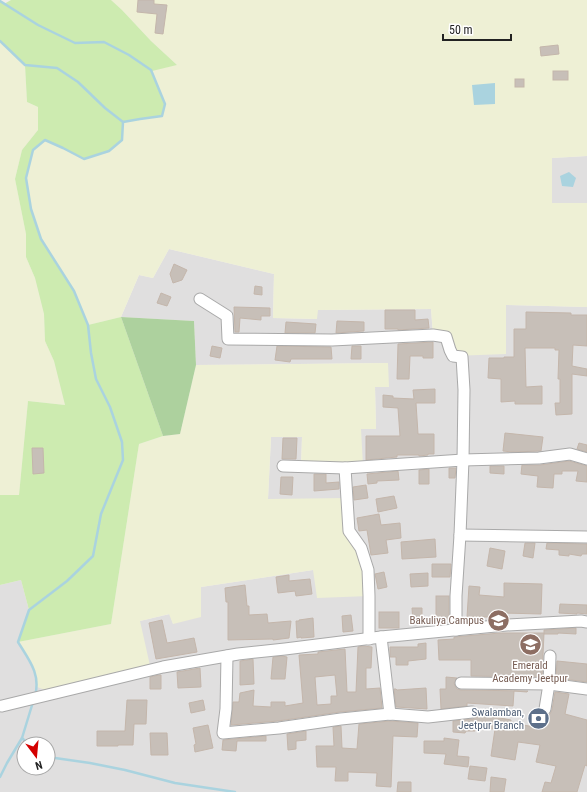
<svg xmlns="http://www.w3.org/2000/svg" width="587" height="792" font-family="'Roboto Condensed',sans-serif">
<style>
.residential{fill:#e0dfdf;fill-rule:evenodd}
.farmland{fill:#eef0d5}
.grass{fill:#cdebb0}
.forest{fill:#add19e}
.water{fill:#aad3df}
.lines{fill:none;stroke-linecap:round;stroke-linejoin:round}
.stream{stroke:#aad3df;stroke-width:2.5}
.building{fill:#c7bfb8;stroke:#c4b6ab;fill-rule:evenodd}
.minor-casing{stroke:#a9a9a9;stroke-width:13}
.minor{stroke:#fff;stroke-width:11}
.labels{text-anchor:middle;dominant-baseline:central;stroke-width:3;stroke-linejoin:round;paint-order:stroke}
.education-label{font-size:11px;fill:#785e54;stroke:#fff;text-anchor:end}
.service-label{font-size:11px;fill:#4e5e75;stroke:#fff;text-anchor:end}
</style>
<rect width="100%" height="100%" fill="#f2efe9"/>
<g class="residential">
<path d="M587 156V203H552V158Z"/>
<path d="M169 249 274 274 273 318 317 319V310L431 309 433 335 506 305 587 307V792H0V585L21 580 29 610 18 642 34 670 37 687 140 621 170 614 173 624 201 587 313 570 369 596 268 499 271 437H302L301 466 361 429H376L375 387 388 363 196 365 194 321 121 317 139 275 153 278ZM24 744H48V768H24Z"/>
</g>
<g class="farmland">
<path d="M111 0H587V156L552 158V203H587V307L506 305V354L453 356 446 337 433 335 431 309 318 310 317 319 273 318 274 274 169 249 153 278 139 275 121 317 88 325 74 291 41 239 31 209 26 178 33 150 45 140 63 148 123 122 140 119 165 104 151 70 177 65 151 41 122 10Z"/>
<path d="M0 41 25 65 27 102 38 107V130L22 150 15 179 26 234V257L35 278 44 314 45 341 54 361 65 405 28 401 19 495H0Z"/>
<path d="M388 363 389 387H375L376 429H361L363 466 301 467 302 437H271L268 499 347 498 349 531 361 548 369 596 317 598 313 570 201 587V617L173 624 169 614 140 621 151 670 54 693 37 687 34 670 18 642 111 624 139 444 163 436 180 434 196 365Z"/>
</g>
<path class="grass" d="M11 0H111L122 10 151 41 177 65 152 71 165 104 162 116 140 119 123 122 122 140 109 151 84 159 63 148 45 140 33 150 26 178 31 209 41 239 74 291 88 325 121 317 163 436 139 444 111 624 18 642 29 610 21 580 0 585V495H19L28 401 65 405 54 361 45 341 44 314 35 278 26 257V234L15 179 22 150 38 130V107L27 102 25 65 0 41V1L4 4Z"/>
<path class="forest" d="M121 317 194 321 196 365 180 434 163 436Z"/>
<g class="water">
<path d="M495 83V104L474 105 472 85Z"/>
<path d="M569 172 576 178 573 187 562 186 560 176Z"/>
</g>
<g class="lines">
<g class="stream">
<path d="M0 1 38 25 75 43 104 42 129 55 151 70 165 104 162 116 140 119 123 122"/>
<path d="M0 41 25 65 57 68 78 82 105 108 123 122 122 140 109 151 84 159 63 148 45 140 33 150 26 178 31 209 41 239 74 291 88 325 91 353 96 379 110 407 122 442 123 460 101 514 93 556 67 581 29 610 18 642C29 660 41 674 35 696"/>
<path d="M28 744 22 738 33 702"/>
<path d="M48 757 90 763 125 770 175 783 235 792"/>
<path d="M0 777 7 763 22 738"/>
</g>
</g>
<g class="building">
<path d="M138 0H154V4L167 5 163 34 155 33 157 14 137 12Z"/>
<path d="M558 45 559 54 541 56 540 47Z"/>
<rect x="553" y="71" width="15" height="9"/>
<rect x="515" y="79" width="9" height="8"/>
<path d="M174 264 187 270 182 280 173 283 170 274Z"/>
<path d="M255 286 262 287V295L254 294Z"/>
<path d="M161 293 171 297 167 306 157 303Z"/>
<path d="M234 307 270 308V316H261V320L240 318 239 332H235Z"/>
<path d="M385 310H415V320L428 319 429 328 398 330V329H385Z"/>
<path d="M526 312 571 313V315H587V346L573 345 572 366 587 369V376L572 374V414L556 415 555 403H560V379H558L559 350H555V348H525L526 387 542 386V404H515V401L501 402V379L488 378 489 358H504V357H514V329H526Z"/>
<path d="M337 321 364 322V331L336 333Z"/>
<path d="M286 322 316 324 315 333H285Z"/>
<path d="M433 342V358H423V356H410L409 379H397L398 344Z"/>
<path d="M212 346 222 348 220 358 210 356Z"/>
<path d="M277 346 331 347 332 359H291L290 362 275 360Z"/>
<path d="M352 346H361V359H351Z"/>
<path d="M435 389V403H416L418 434H434V454H428V455L419 456V455H397V457L366 460V436H400L398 408 383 407V395L393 396V398L414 399 413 390Z"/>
<path d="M505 433 543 437 541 451 512 452 503 451Z"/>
<path d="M283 438H297L296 459H282Z"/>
<path d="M579 443 587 445V452L577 449Z"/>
<path d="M32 448H43L44 473 33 474Z"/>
<path d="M569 461 587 466V482L576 481 578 471H562V474H554L553 488 537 487 538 476 521 474 522 465H540Z"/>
<path d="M490 466H504V474L490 473Z"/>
<path d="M449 468H456L455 478H449Z"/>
<path d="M429 469V484H419V470Z"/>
<path d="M398 471 399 480 377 481V483L368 484 367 474Z"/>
<path d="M314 474H326V483L339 482V489L314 491Z"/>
<path d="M281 477H293L292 495 280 494Z"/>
<path d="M366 485 368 498 354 500 353 487Z"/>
<path d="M394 496 397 508 378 512 376 499Z"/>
<path d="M379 514 381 525 400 523 401 538 386 540 388 553 371 555 367 530 359 531 357 518Z"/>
<path d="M435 539 436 557 402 559 401 542Z"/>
<path d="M525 543H535L533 558 523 556Z"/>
<path d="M547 543 587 544V554H582L581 556 569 554V556L559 555V550L546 549Z"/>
<path d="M490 548 505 551 502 569 487 566Z"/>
<path d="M432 564H451L450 577H432Z"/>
<path d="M384 572 387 587 378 589 375 574Z"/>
<path d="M428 573V586L411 587 410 574Z"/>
<path d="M289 575V581L310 579 312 594 296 596 295 591 278 593 276 577Z"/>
<path d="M504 583 542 584 541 614 503 613V615L489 614V617H467L469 586 480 587 479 595 504 597Z"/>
<path d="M245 585 247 606H249V615L267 614 268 623 291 621 289 638 273 640V639L228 640V602H226L225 588Z"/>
<rect x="436" y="596" width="13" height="23"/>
<path d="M560 604 587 605V614L577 613V614L559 613Z"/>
<path d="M412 608H422V622L413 623Z"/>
<rect x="379" y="612" width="20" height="16"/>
<path d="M351 615 353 631 343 632 342 616Z"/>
<path d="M313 618 314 637 301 638V637L297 638 296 621H299V620Z"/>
<path d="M162 620 167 643 194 638 197 652 156 659 149 623Z"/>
<path d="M576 628V634L558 633V634H544V630Z"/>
<path d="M500 633H544L542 677 471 676V660H439L438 640 454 639V637Z"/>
<path d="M426 643V659L408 661V665H396V657H390V647H418V644Z"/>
<path d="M363 646 372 647 371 668H366V689L380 688 382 708 340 712 278 721 231 725 233 702H239L240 693 254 690 253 706 271 707V702H285V706L303 703 299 655 318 654V652L345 649 347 692H356L358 647ZM335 675 337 696H331V704L317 705 315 677Z"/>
<path d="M282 656 287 657 285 679H271L273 657Z"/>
<path d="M253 659 254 684 240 685V661Z"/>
<path d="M557 661 587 664V682L556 678Z"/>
<path d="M200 668 201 687 178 688 177 672Z"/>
<path d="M159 675H161V689H150V677Z"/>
<path d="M446 677 457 678 454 683 455 686 457 689 461 690 528 691 527 692 514 691 513 706 467 703V706L441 709 440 689H446Z"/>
<path d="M426 688 427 709 396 707 394 689H396L397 690Z"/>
<path d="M555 692 569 694 565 714 587 720V766L585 765 577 792H542L545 782 551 783 556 766 536 762 540 745 518 742 515 760 491 756 495 729 476 728 475 731H466L465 733 453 732V721L473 719 476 717 479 714 511 720V722L524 724 523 725 541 728 545 716 550 714 552 710Z"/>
<path d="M127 700H147L146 724H134L133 745H118V746H97V731H125Z"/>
<path d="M203 700 205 710 191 713 189 703Z"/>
<path d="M390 721 418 723 417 737 393 736 391 787 376 786 377 773 348 772V781H335L336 767H317L316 746H334L333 727 341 726 342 748 357 749 359 724Z"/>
<path d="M208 725 213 748 195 752 194 745 196 744 193 728Z"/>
<path d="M306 731V740L296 741V749L288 750 287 734Z"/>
<path d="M150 733H167L168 755H151Z"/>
<path d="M266 736V741H237L236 751 222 750 223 740Z"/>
<path d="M444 738 459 740 457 756 469 757 468 767 444 764 446 754 424 753V741H444Z"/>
<path d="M470 766 487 768 485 781 468 779Z"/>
<path d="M491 777 506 779 504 792H490Z"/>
<path d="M398 782H411V792H397Z"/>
</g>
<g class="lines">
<defs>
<g id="minor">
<path d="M200 299 227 316 228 339 332 340 433 335 446 337 450 350 453 356 462 357 464 390 463 460 460 535 456 596V630"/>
<path d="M283 466 345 468 463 460 539 458 570 454 587 459"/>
<path d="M345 468 349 531 361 548 368 570 369 596V639"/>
<path d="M460 535 587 537"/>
<path d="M381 637 390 714"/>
<path d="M227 656 226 709 223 733 279 728 341 719 390 714 428 717 472 712"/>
<path d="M461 683 549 684 587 689"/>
<path d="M2 706 163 667 238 654 285 649 381 637 506 625 581 621 587 622"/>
<path d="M545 709 549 684 550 656"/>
</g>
</defs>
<use href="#minor" class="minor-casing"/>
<use href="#minor" class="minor"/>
</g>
<defs>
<symbol id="school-disc" viewBox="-11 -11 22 22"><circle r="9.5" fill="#8d6e63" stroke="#fff"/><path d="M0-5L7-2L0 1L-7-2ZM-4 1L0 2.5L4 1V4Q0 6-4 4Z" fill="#fff"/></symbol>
<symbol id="bank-disc" viewBox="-11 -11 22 22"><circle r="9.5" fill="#5c6f8a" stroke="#fff"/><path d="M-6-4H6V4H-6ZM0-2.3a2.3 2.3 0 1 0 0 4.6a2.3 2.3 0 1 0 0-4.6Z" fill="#fff"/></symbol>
</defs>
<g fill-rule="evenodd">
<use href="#school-disc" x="486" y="608" width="25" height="25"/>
<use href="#school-disc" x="518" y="632" width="25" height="25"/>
<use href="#bank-disc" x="526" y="706" width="25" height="25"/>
</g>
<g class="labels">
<g class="education-label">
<text x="484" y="620">Bakuliya Campus</text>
<text x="530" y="665" text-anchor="middle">Emerald<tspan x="530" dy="13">Academy Jeetpur</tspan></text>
</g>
<g class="service-label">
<text x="524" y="712">Swalamban,<tspan x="524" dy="13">Jeetpur Branch</tspan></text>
</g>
</g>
<g transform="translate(36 756) rotate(164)"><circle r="19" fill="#ffffff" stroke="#a7a7a7"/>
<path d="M0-3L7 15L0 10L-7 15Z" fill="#d40000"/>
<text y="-6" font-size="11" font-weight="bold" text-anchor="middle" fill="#222222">N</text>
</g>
<path d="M443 34v6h68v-6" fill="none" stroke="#222222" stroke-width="2"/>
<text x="449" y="34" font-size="12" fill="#222222" stroke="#ffffff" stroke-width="3" paint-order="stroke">50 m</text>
</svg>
